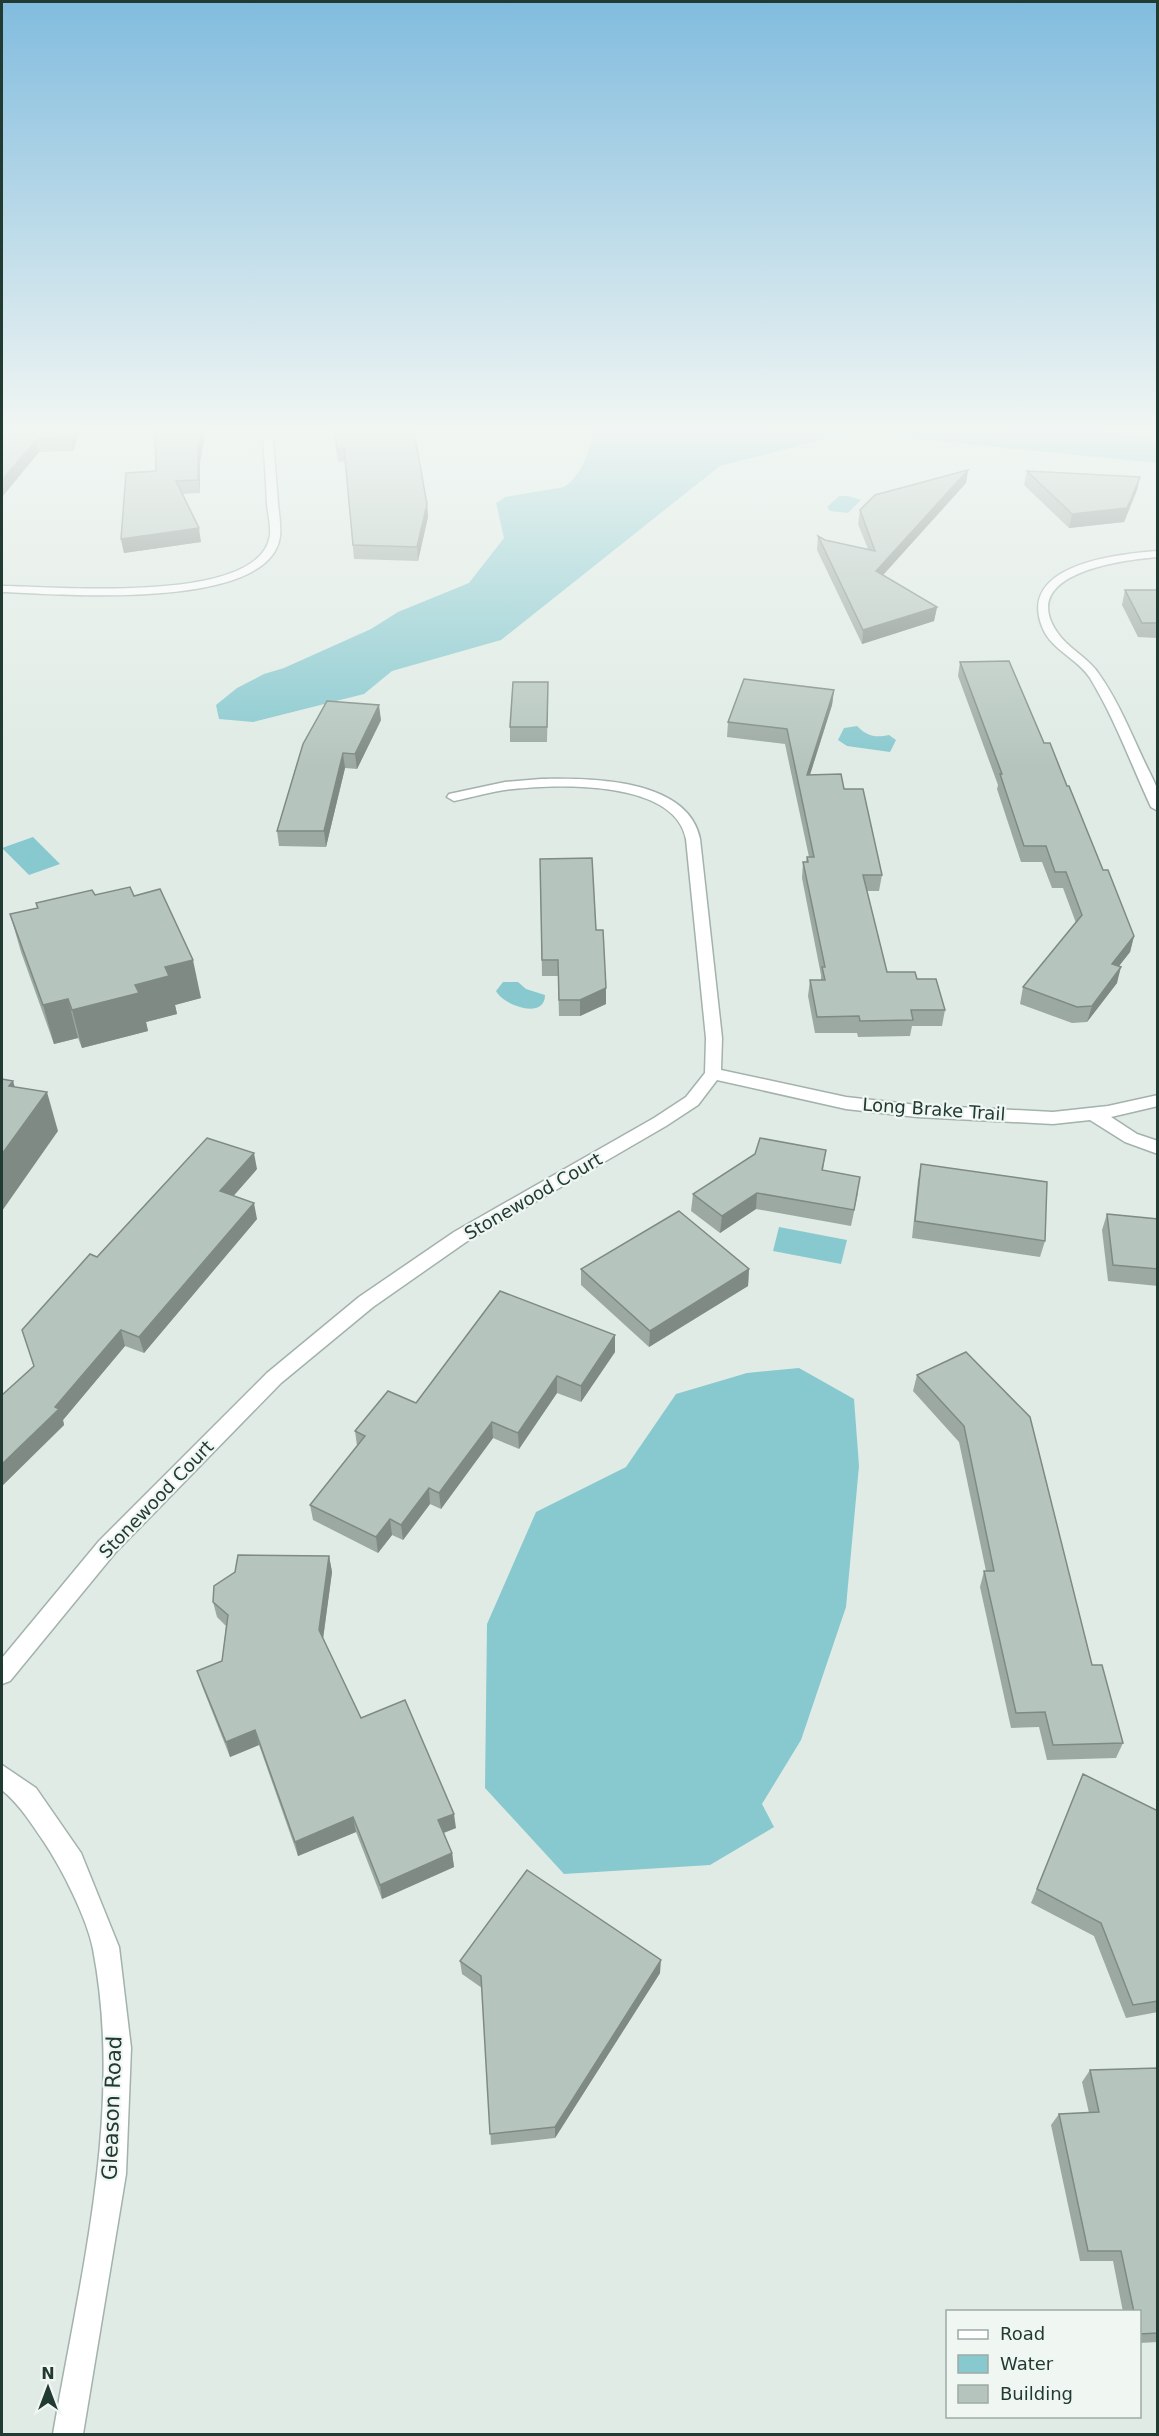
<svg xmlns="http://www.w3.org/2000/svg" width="1159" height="2436" font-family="'DejaVu Sans',sans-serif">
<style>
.water{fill:#88c9cf}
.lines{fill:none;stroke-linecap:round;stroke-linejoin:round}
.minor-casing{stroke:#a3b2ac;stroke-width:3}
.minor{fill:#fff;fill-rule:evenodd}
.wall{fill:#9ca9a3}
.shaded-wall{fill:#7f8a85}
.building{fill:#b5c5be;stroke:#7f8a85;stroke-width:1.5}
.labels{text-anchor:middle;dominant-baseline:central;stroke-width:4.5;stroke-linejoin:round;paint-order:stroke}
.street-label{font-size:18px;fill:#213a32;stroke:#f0f7f3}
.near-street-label{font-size:21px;fill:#213a32;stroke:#f0f7f3}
</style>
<rect width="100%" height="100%" fill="#e0ebe5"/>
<g class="water">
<path d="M597 426H1074L1157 441V463L876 435 829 438 720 466 501 640 392 671 364 694 253 722 219 719 216 705 237 688 264 674 284 668 371 629 398 612 469 583 504 538 496 503 505 497 564 487C584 474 589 448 597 426Z"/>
<path d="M839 496H848L861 500 848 513 830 511 827 507Z"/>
<path d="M857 726C867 736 875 738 889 735L896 740 890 752 847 746 838 740 844 728Z"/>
<path d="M33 837 60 864 29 875 2 848Z"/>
<path d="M503 982H518L526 989 545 995C545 1020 504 1006 496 991Z"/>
<path d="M779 1227 847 1240 841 1264 773 1251Z"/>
<path d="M799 1368 854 1399 859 1466 846 1607 801 1740 762 1804 774 1827 710 1865 564 1874 485 1788 487 1624 536 1512 626 1467 676 1394 747 1373Z"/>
</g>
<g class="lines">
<defs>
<g id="minor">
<path d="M262 426H272C274 452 276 478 278 504 279 514 281 526 280 536 271 612 57 594 2 592V586C53 586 261 606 270 535 271 526 268 514 267 504 266 478 264 452 262 426Z"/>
<path d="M1158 551V557C1122 560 1017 573 1057 632 1068 649 1088 657 1099 674 1118 701 1131 733 1145 763 1149 772 1156 783 1158 793 1158 798 1158 805 1158 811L1151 807C1131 764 1115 719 1090 678 1078 659 1052 650 1043 629 1015 565 1116 554 1158 551Z"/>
<path d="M541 779C589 778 688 778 700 839L722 1038 721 1070 846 1097 917 1105 1053 1112 1108 1106 1158 1095V1106L1111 1117 1137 1134 1158 1141V1154L1125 1142 1090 1120 1053 1124 917 1117 846 1109 717 1080 698 1105 666 1126 466 1242 373 1307 281 1383 115 1553 10 1681 2 1684V1658L99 1541 267 1373 359 1297 454 1232 654 1118 686 1097 705 1073 706 1038 686 839C675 780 559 784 513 789 493 791 474 797 454 801L447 797 449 794 505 782Z"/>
<path d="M2 1765 36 1788 81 1853 119 1947 131 2048 126 2174 83 2434H53C80 2276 124 2110 93 1949 87 1918 62 1869 44 1842 31 1823 20 1805 2 1790Z"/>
</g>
</defs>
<use href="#minor" class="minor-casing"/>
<use href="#minor" class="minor"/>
</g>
<g class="wall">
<path d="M2 426H82L73 451 39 452 2 497Z"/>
<path d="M155 426H206L200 463V493L182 494 201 542 124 553 121 539 156 471Z"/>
<path d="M333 426H425V430H413L427 504 428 517 418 561 354 559 345 461 338 462Z"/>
<path d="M968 470 966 483 883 575 937 607 934 621 862 644 817 550 818 536 825 540 868 549 858 524 860 510Z"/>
<path d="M1027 471 1140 477 1137 490 1124 522 1069 528 1024 485Z"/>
<path d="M1125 590H1158V640L1156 638 1138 637 1122 605Z"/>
<path d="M960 662 1044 743 1067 786 1103 870 1134 936 1130 952 1119 966 1117 983 1087 1022 1072 1023 1020 1004 1023 987 1076 923 1063 888H1052L1042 862H1021L997 789 998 785 958 676Z"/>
<path d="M834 690 832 705 810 775 844 789 882 875 879 891H867L887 972 917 979 945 1010 942 1026H912L910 1036 858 1037 857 1033H815L808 996 810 980H821V975L802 878 803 862H806L807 857H809L785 744 727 737 728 722Z"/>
<path d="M548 697 547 742H510V727Z"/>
<path d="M381 720 357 769 345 768 326 847 279 846 277 831 303 744Z"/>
<path d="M540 859 596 930 606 988V1004L580 1016H559L558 976H542Z"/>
<path d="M95 895 134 896 201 998 175 1005 177 1014 146 1022 148 1031 82 1048 78 1038 54 1044 21 952 10 914 37 908 36 903Z"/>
<path d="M826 1150 823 1170 858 1193 851 1226 756 1209 720 1233 691 1211 693 1194Z"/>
<path d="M921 1164 1045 1241 1040 1257 912 1238 918 1180Z"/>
<path d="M257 1169 233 1196 257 1219 144 1353 125 1346 63 1420 64 1425 2 1486V1395L34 1366 97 1257Z"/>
<path d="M1107 1214 1158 1219V1286L1108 1281 1102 1230Z"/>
<path d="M581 1269H749L748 1286 649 1347 581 1285Z"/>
<path d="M615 1352 581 1402 557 1393 519 1449 493 1438 441 1509 430 1504 403 1540 392 1535 378 1553 313 1520 310 1505 357 1446 355 1431 416 1403Z"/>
<path d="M966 1352 1123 1743 1116 1758 1047 1760 1039 1727 1011 1728 980 1587 984 1571H986L959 1442 913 1391 917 1375Z"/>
<path d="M329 1556 332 1572 323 1639 361 1718 456 1828 444 1833 452 1853 454 1867 382 1899 356 1832 298 1856 259 1745 230 1757 202 1686 197 1671 222 1661 226 1626 217 1617 213 1602Z"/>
<path d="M1083 1774 1158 1811V2012L1126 2018 1094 1936 1031 1903Z"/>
<path d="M460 1961 660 1973 555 2138 491 2145 482 1988 462 1974Z"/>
<path d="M1158 2068V2342L1140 2343V2312H1123L1113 2261H1080L1051 2125 1059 2114 1089 2113 1082 2082 1090 2070Z"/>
</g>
<g class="shaded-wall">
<path d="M75 426H82L73 451 70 438Z"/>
<path d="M202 426H206L200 463V493L198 480V450Z"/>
<path d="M37 439 39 452 2 497V480Z"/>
<path d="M968 470 966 483 874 585 876 571Z"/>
<path d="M1140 477 1137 490 1124 522 1069 528 1072 514Z"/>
<path d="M427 504 428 517 418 561 417 547Z"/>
<path d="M199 528 201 542 124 553 121 539Z"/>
<path d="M937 607 934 621 862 644 863 630Z"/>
<path d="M834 690 832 705 805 790 807 775Z"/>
<path d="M379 705 381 720 357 769 355 754Z"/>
<path d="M343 753 345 768 326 847 324 831Z"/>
<path d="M1134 936 1130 952 1108 980 1112 964Z"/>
<path d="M193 960 201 998 175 1005 177 1014 146 1022 148 1031 82 1048 72 1010 135 985 165 967Z"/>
<path d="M1121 967 1117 983 1087 1022 1092 1006Z"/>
<path d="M606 988V1004L580 1016V1000Z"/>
<path d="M68 999 78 1038 54 1044 43 1005Z"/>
<path d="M13 1081 25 1119 9 1086Z"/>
<path d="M47 1092 58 1131 2 1211V1154Z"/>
<path d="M254 1153 257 1169 223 1208 220 1191Z"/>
<path d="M757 1193 756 1209 720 1233 722 1216Z"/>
<path d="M254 1203 257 1219 144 1353 139 1337Z"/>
<path d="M749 1269 748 1286 649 1347 650 1331Z"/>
<path d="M121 1330 125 1346 63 1420 64 1425 2 1486V1464L55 1407Z"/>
<path d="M615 1335V1352L581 1402V1386Z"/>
<path d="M557 1376V1393L519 1449 518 1433Z"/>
<path d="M492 1422 493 1438 441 1509 439 1493Z"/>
<path d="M429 1488 430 1504 403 1540 401 1525Z"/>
<path d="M390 1519 392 1535 378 1553 376 1537Z"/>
<path d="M329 1556 332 1572 322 1646 319 1630Z"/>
<path d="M255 1730 259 1745 230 1757 226 1742Z"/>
<path d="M454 1814 456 1828 440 1834 438 1820Z"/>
<path d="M353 1817 356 1832 298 1856 295 1842Z"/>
<path d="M452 1853 454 1867 382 1899 380 1885Z"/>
<path d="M661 1960 660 1973 555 2138V2127Z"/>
</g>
<g class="building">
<path d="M2 426H75L70 438 37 439 2 480Z"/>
<path d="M155 426H202L198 450V480L176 481 199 528 121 539 126 473 156 471Z"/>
<path d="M334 426H413L427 504 417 547 353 545 344 448 337 449Z"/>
<path d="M968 470 876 571 937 607 863 630 818 536 825 540 875 551 860 510 875 495Z"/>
<path d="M1027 471 1140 477 1127 508 1072 514Z"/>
<path d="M1125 590H1158V623H1142Z"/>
<path d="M1009 661 1044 743H1050L1067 786H1069L1103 870H1108L1134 936 1112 964 1121 967 1092 1006 1077 1007 1023 987 1082 915 1066 872H1055L1046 846H1024L1000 774H1002L960 662Z"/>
<path d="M744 679 834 690 807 775 841 774 844 789H863L882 875H863L887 972H915L917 979H936L945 1010H911L913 1020 860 1021 859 1016 817 1017 810 980H825L822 967H825L803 862H808L807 857H814L787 729 728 722Z"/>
<path d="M513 682H548L547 727H510Z"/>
<path d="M327 701 379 705 355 754 343 753 324 831H277L303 744Z"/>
<path d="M592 858 596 930H603L606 988 580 1000H559L558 960H542L540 859Z"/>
<path d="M130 887 134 896 160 889 193 960 165 967 169 976 135 985 139 993 72 1010 68 999 43 1005 10 914 38 908 36 903 92 890 95 895Z"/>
<path d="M2 1079 13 1081 9 1086 47 1092 2 1154Z"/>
<path d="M207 1138 254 1153 220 1191 254 1203 139 1337 121 1330 55 1407 59 1409 2 1464V1395L34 1366 22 1330 90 1254 97 1257Z"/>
<path d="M760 1138 826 1150 822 1170 860 1177 854 1210 757 1193 722 1216 693 1194 755 1154Z"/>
<path d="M921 1164 1047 1182 1045 1241 915 1221Z"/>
<path d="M679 1211 749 1269 650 1331 581 1269Z"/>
<path d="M1107 1214 1158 1219V1269L1113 1265Z"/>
<path d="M500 1291 615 1335 581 1386 557 1376 518 1433 492 1422 439 1493 429 1488 401 1525 390 1519 376 1537 310 1505 365 1436 355 1431 388 1391 416 1403Z"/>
<path d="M966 1352 1030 1417 1092 1665H1102L1123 1743 1053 1745 1045 1712 1016 1713 984 1571H994L964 1426 917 1375Z"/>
<path d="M238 1555 329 1556 319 1630 361 1718 405 1700 454 1814 438 1820 452 1853 380 1885 353 1817 295 1842 255 1730 226 1742 197 1671 222 1661 228 1615 213 1602 214 1586 235 1572Z"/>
<path d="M1083 1774 1158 1811V2001L1133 2005 1101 1923 1037 1889Z"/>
<path d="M527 1870 661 1960 555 2127 490 2134 481 1976 460 1961Z"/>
<path d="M1158 2068V2333L1140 2334V2312H1134L1121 2251H1088L1059 2114 1099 2112 1090 2070Z"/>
</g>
<linearGradient id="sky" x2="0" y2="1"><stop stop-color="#81bcde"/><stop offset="0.56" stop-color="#f1f6f3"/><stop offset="1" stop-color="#f1f6f3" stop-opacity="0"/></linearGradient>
<rect width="1159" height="767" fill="url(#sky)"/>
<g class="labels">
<g class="street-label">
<text transform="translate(934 1109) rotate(4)">Long Brake Trail</text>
<text transform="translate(533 1196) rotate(-30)">Stonewood Court</text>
<text transform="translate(156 1499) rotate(-46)">Stonewood Court</text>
</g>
<g class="near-street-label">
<text transform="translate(112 2108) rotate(-88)">Gleason Road</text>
</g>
</g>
<rect width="1159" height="2436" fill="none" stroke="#213a32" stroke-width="6"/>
<rect x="946" y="2310" width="195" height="108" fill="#f0f7f3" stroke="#9daba6" stroke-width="1.5"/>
<rect x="958" y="2330" width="30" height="9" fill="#ffffff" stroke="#9daba6" stroke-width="1.5"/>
<text x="1000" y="2340" font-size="18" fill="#213a32">Road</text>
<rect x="958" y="2355" width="30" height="18" fill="#88c9cf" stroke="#9daba6" stroke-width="1.5"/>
<text x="1000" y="2370" font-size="18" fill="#213a32">Water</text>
<rect x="958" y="2385" width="30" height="18" fill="#b5c5be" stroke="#9daba6" stroke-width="1.5"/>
<text x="1000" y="2400" font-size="18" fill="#213a32">Building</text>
<g transform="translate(48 2388)" stroke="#f0f7f3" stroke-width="4.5" paint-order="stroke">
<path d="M0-4.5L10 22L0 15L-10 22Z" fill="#213a32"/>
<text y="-9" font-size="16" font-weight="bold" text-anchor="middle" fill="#213a32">N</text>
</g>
</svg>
